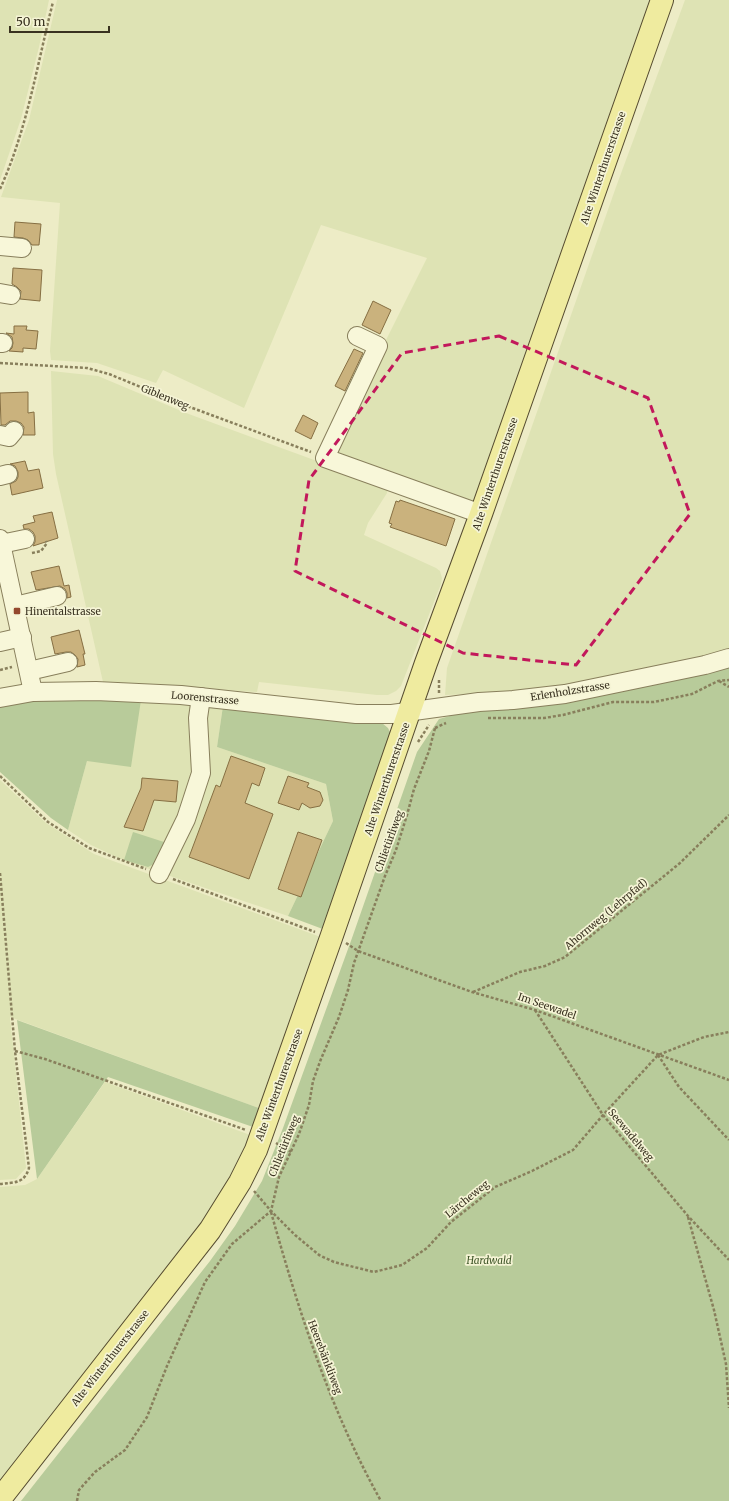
<svg xmlns="http://www.w3.org/2000/svg" width="729" height="1501" font-family="Merriweather,serif">
<style>
.farmland{fill:#dee3b4}
.green{fill:#b8cb9a}
.building{fill:#cab27d;stroke:#866f43}
.lines{fill:none;stroke-linecap:round;stroke-linejoin:round}
.minor-casing{stroke:#887f5c;stroke-width:20}
.major-casing{stroke:#564c30;stroke-width:24}
.path{stroke:#887f5c;stroke-width:2.5;stroke-dasharray:3 2;stroke-linecap:butt}
.minor{stroke:#f8f7d9;stroke-width:18}
.major{stroke:#efeb9f;stroke-width:22}
.marked{fill:none;stroke:#c2185b;stroke-width:3;stroke-dasharray:8 5;stroke-linejoin:round}
.poi-dot{fill:#95492e;stroke:#f5f4d5;stroke-width:1.5}
.labels{text-anchor:middle;dominant-baseline:central;stroke-width:3.5;stroke-linejoin:round;paint-order:stroke}
.street-label{font-size:10px;fill:#393220;stroke:#f5f4d5}
.poi-label{font-size:10px;fill:#393220;stroke:#f5f4d5;text-anchor:start}
.park-label{font-size:10px;font-style:italic;fill:#3d5427;stroke:#f5f4d5}
</style>
<rect width="100%" height="100%" fill="#edecc6"/>
<g class="farmland">
<path d="M0 0H49L39 47 21 119 0 180Z"/>
<path d="M57 0H653L476 503 333 454 379 354 427 258 321 225 244 408 163 370 156 383 97 363 51 360 50 351 60 203 1 197 29 120Z"/>
<path d="M685 0H729V651L606 679 523 692 445 695 447 668 616 187Z"/>
<path d="M51 371 98 376 186 413 388 487 387 493 368 523 364 535 436 568 440 571 442 578 441 584 401 686 396 691 388 695H377L259 682 257 692 103 682 56 474 53 454Z"/>
<path d="M141 700 223 706 217 747 326 784 333 821 288 916 123 860 91 845 68 830 87 761Z"/>
<path d="M0 780 46 823 94 854 326 939 264 1110 10 1017 26 1168 16 1179 0 1180Z"/>
<path d="M105 1082 253 1136 204 1227 0 1488V1187L25 1185 37 1179Z"/>
</g>
<g class="green">
<path d="M729 665V1501H21L210 1261 235 1226 262 1181 283 1128 352 938 417 752 439 719 457 714 558 703Z"/>
<path d="M35 699 141 700 131 767 87 761 68 830 51 818 0 772V705Z"/>
<path d="M223 706 382 723 388 728 392 736 328 931 288 916 333 821 326 784 217 747Z"/>
<path d="M133 832 164 842 156 863 148 867 124 860Z"/>
<path d="M17 1020 264 1110 256 1128 108 1077 37 1179Z"/>
</g>
<g class="building">
<path d="M15 222 41 224 39 245H32L28 240 23 238 14 237Z"/>
<path d="M13 268 42 270 40 301 20 299 21 291 17 287 12 284Z"/>
<path d="M373 301 391 310 380 334 362 325Z"/>
<path d="M14 326H27L26 330 38 331 36 349 23 348V352L9 351 12 348 13 343 12 337 6 333 14 334Z"/>
<path d="M354 349 363 353 345 391 335 386Z"/>
<path d="M28 392V413L34 412 35 435H23L24 427 21 423 16 421H10L5 425H1L0 393Z"/>
<path d="M303 415 318 423 311 439 295 431Z"/>
<path d="M25 461 28 471 39 469 43 488 12 495 10 484 16 481 18 477V472L15 466 10 464Z"/>
<path d="M400 500 455 519 446 546 390 527 392 524 389 523 396 501 399 502Z"/>
<path d="M52 512 58 538 33 546 35 542V536L33 532 29 529H24L23 525 35 522 33 516Z"/>
<path d="M59 566 64 586 69 585 71 597 67 598V593L65 589 60 586 36 590 31 572Z"/>
<path d="M79 630 85 654H83L85 665 77 667 78 659 75 655 71 652H66L55 654 51 637Z"/>
<path d="M231 756 265 768 259 786 252 783 245 803 273 814 249 879 189 857 216 785 220 787Z"/>
<path d="M288 776 309 783 307 787 320 792 323 800 320 806 310 808 302 803 299 810 278 803Z"/>
<path d="M142 778 178 781 176 802 154 800 143 831 124 827 141 788Z"/>
<path d="M298 832 322 840 301 897 278 889Z"/>
</g>
<g class="lines">
<defs>
<g id="minor">
<path d="M0 246 22 248"/>
<path d="M0 293 11 295"/>
<path d="M357 336 378 346 325 458 481 514"/>
<path d="M0 343H3"/>
<path d="M0 435 9 437 14 431"/>
<path d="M0 476 8 474"/>
<path d="M0 539 33 692"/>
<path d="M1 544 25 539"/>
<path d="M15 606 57 596"/>
<path d="M0 642 22 637"/>
<path d="M29 671 68 662"/>
<path d="M0 698 33 692 96 691 181 695 356 714H392L479 702 513 700 565 694 705 665 729 658"/>
<path d="M159 874 186 819 201 773 198 718 201 697"/>
</g>
<path id="major" d="M0 1499 210 1230 240 1182 256 1150 331 938 426 663 481 514 662 0"/>
</defs>
<use href="#minor" class="minor-casing"/>
<use href="#major" class="major-casing"/>
<g class="path">
<path d="M0 189C27 130 37 65 53 2"/>
<path d="M0 363 87 368 109 374 187 406 311 452"/>
<path d="M32 553 41 551 47 543 46 541"/>
<path d="M0 670 12 667"/>
<path d="M719 681 729 687"/>
<path d="M439 693V680"/>
<path d="M488 718H544L563 715 613 702H654L692 694 718 681 729 680"/>
<path d="M435 728 446 723"/>
<path d="M418 742 429 725"/>
<path d="M0 776 48 822 89 848 146 869"/>
<path d="M0 873 15 1051 29 1168C24 1184 15 1182 0 1184"/>
<path d="M173 879 315 932"/>
<path d="M346 943 358 951 472 992 535 1010 729 1080"/>
<path d="M473 992 520 972 545 966 565 957 680 863 729 815"/>
<path d="M535 1010 603 1115 688 1216 729 1260"/>
<path d="M15 1051 45 1059 246 1130"/>
<path d="M658 1055 679 1087 729 1140"/>
<path d="M276 1143 291 1152"/>
<path d="M254 1191 271 1211 295 1235 319 1255 334 1262 374 1272 402 1265 427 1248 451 1222 495 1187 532 1171 573 1150 603 1115 658 1055 704 1037 729 1032"/>
<path d="M271 1212C299 1312 330 1410 381 1501"/>
<path d="M688 1217 714 1310 726 1364 729 1408"/>
<path d="M77 1501 79 1490 95 1472 125 1450 147 1417 167 1366 205 1282 232 1244 271 1211 279 1177 299 1134 309 1105 313 1081 321 1059 339 1017 348 990 354 963 385 876 396 850 407 815 414 789 429 751 435 728"/>
</g>
<use href="#minor" class="minor"/>
<use href="#major" class="major"/>
</g>
<path class="marked" d="M499 336 648 398 690 514 576 665 463 653 295 571 309 480 402 353Z"/>
<rect class="poi-dot" x="13" y="607" width="8" height="8" rx="2"/>
<g class="labels">
<g class="street-label">
<text transform="translate(603 168) rotate(-71)">Alte Winterthurerstrasse</text>
<text transform="translate(165 397) rotate(22)">Giblenweg</text>
<text transform="translate(495 474) rotate(-71)">Alte Winterthurerstrasse</text>
<text transform="translate(570 691) rotate(-9)">Erlenholzstrasse</text>
<text transform="translate(205 698) rotate(5)">Loorenstrasse</text>
<text transform="translate(387 779) rotate(-71)">Alte Winterthurerstrasse</text>
<text transform="translate(389 841) rotate(-70)">Chlietürliweg</text>
<text transform="translate(606 914) rotate(-40)">Ahornweg (Lehrpfad)</text>
<text transform="translate(547 1006) rotate(19)">Im Seewadel</text>
<text transform="translate(279 1085) rotate(-70)">Alte Winterthurerstrasse</text>
<text transform="translate(631 1135) rotate(50)">Seewadelweg</text>
<text transform="translate(284 1146) rotate(-68)">Chlietürliweg</text>
<text transform="translate(467 1199) rotate(-39)">Lärcheweg</text>
<text transform="translate(325 1357) rotate(69)">Heerebänkliweg</text>
<text transform="translate(110 1358) rotate(-52)">Alte Winterthurerstrasse</text>
</g>
<g class="poi-label">
<text x="25" y="611">Hinentalstrasse</text>
</g>
<g class="park-label">
<text x="489" y="1260">Hardwald</text>
</g>
</g>
<path d="M10 26v6h99v-6" fill="none" stroke="#393220" stroke-width="2"/>
<text x="16" y="26" font-size="12" fill="#393220" stroke="#f5f4d5" stroke-width="3" paint-order="stroke">50 m</text>
</svg>
